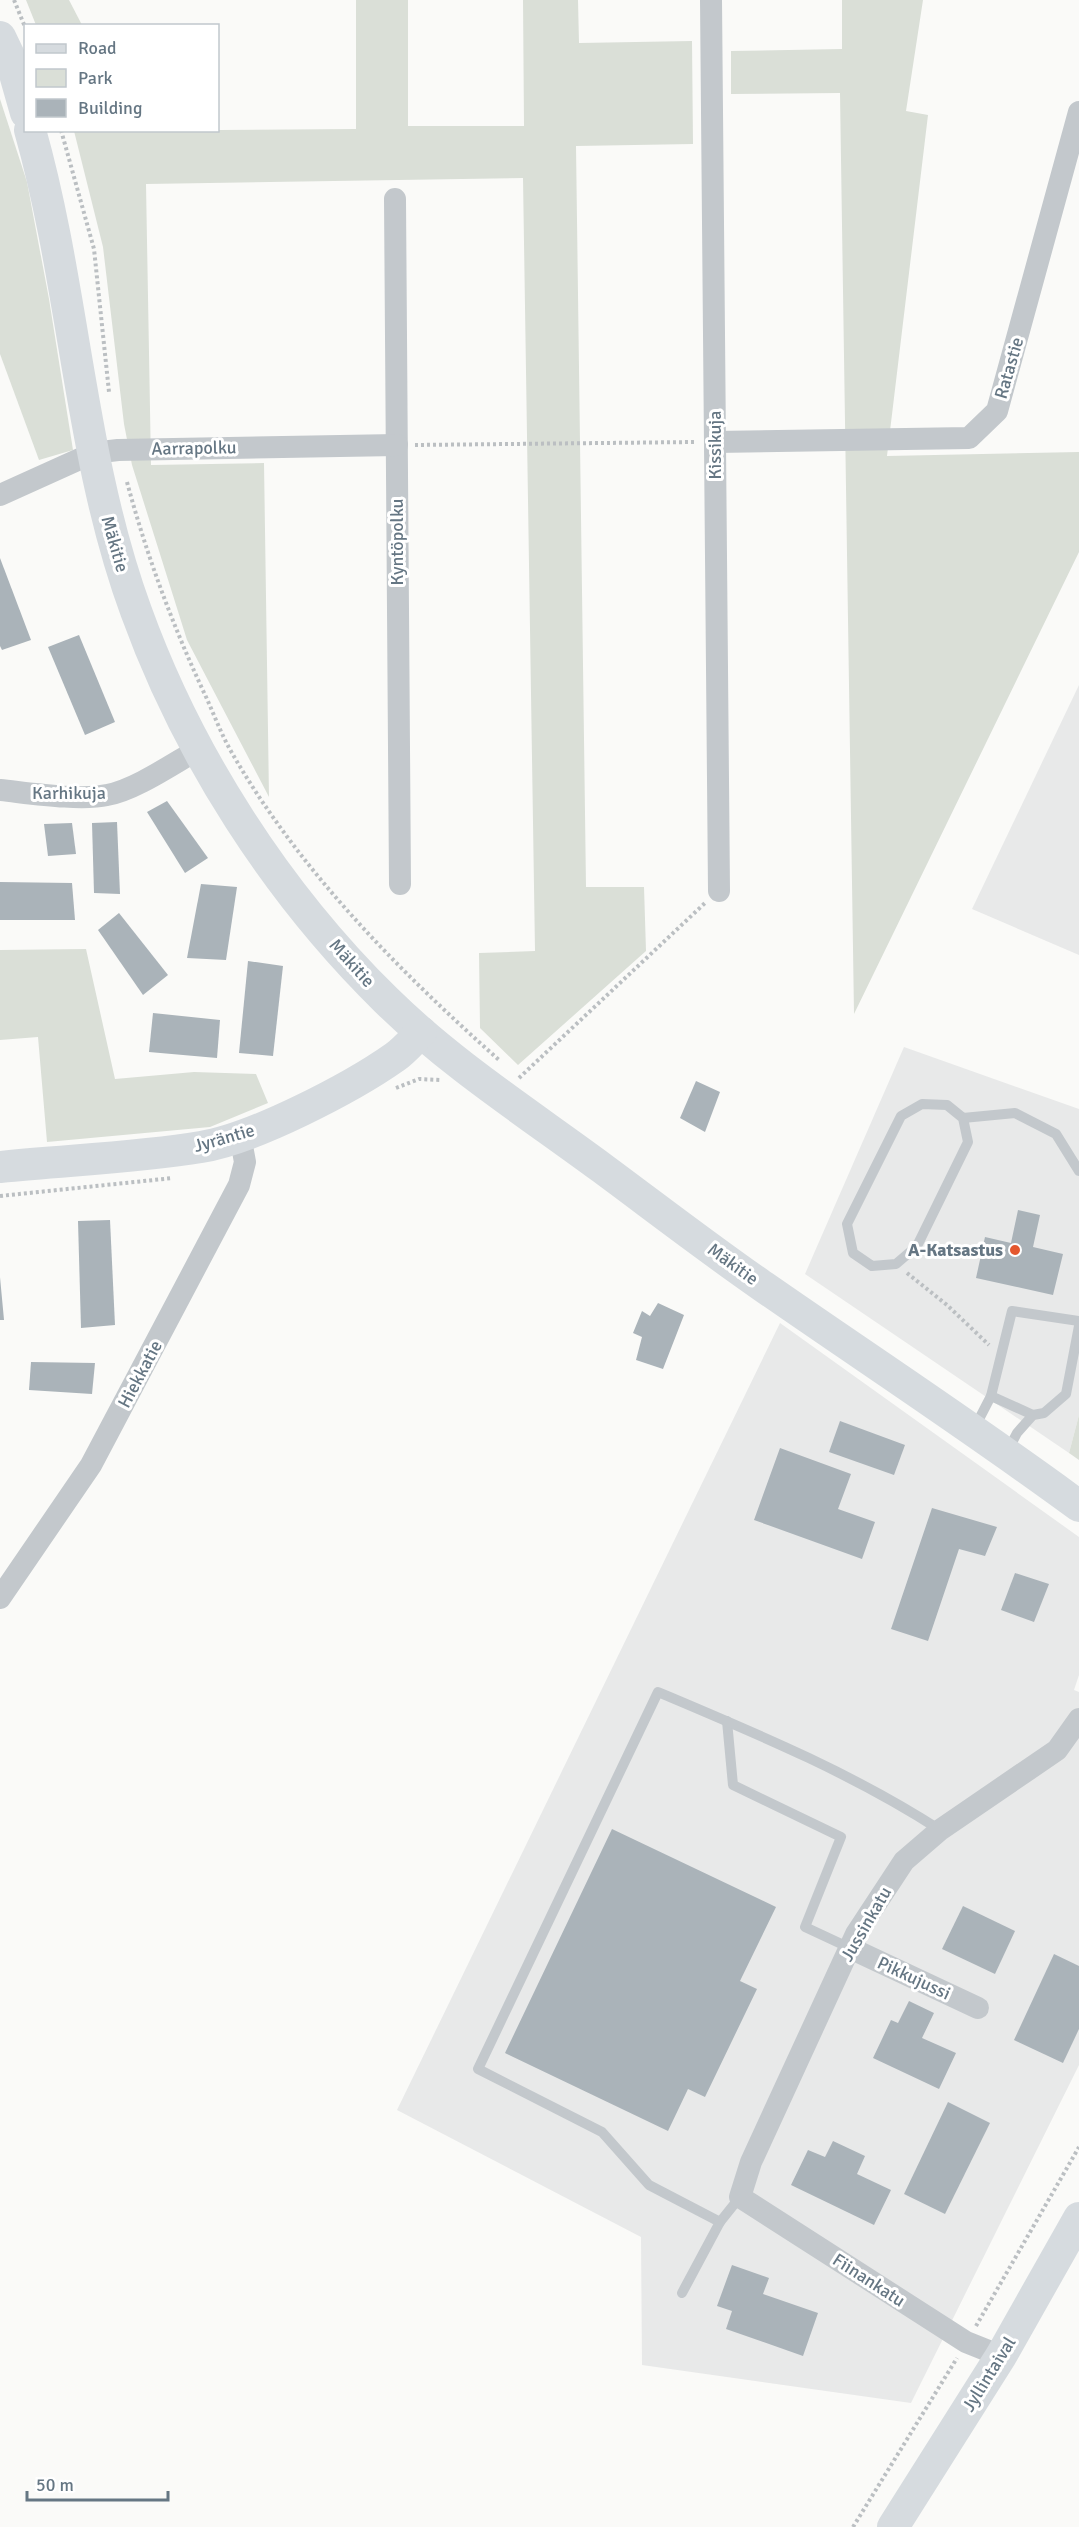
<svg xmlns="http://www.w3.org/2000/svg" width="1079" height="2527" font-family="Signika,sans-serif">
<style>
.built{fill:#e8e9e9}
.green{fill:#dadfd7}
.building{fill:#aab3b9}
.lines{fill:none;stroke-linecap:round;stroke-linejoin:round}
.path{stroke:#bbbfc2;stroke-width:4;stroke-dasharray:3 3;stroke-linecap:butt}
.lane{stroke:#c3c8cc;stroke-width:10}
.street{stroke:#c3c8cc;stroke-width:22}
.secondary{stroke:#d6dbdf;stroke-width:32}
.poi-dot{fill:#e4572e;stroke:#fff;stroke-width:2}
.labels{text-anchor:middle;dominant-baseline:central;stroke-width:6;stroke-linejoin:round;paint-order:stroke}
.street-label{font-size:18px;fill:#657683;stroke:#fff}
.poi-label{font-size:18px;font-weight:bold;fill:#657683;stroke:#fff;text-anchor:end}
</style>
<rect width="100%" height="100%" fill="#fafaf8"/>
<g class="built">
<path d="M1079 685V955L972 909Z"/>
<path d="M904 1047 1079 1109V1415L1069 1453 805 1274Z"/>
<path d="M780 1323 1079 1537V1675L1074 1690 1079 1692V2065L911 2403 642 2365 641 2237 397 2110Z"/>
</g>
<g class="green">
<path d="M26 0H69L82 25H36Z"/>
<path d="M356 0H408V126H524L523 0H578L579 43 692 41 693 144 576 146 586 887H644L646 951 518 1065 480 1028 479 953 535 951 523 178 146 184 151 465 264 463 269 797 187 640 132 465 124 424 103 247 74 131 356 129Z"/>
<path d="M842 0H923L906 111 928 115 887 456 1079 452V552L854 1014 840 93 731 94V51L842 49Z"/>
<path d="M0 99 27 182 49 299 73 450 39 460 0 354Z"/>
<path d="M86 949 115 1079 194 1072 256 1074 268 1103 210 1127 47 1142 38 1037 0 1040V950Z"/>
<path d="M1079 1415V1460L1069 1453Z"/>
</g>
<g class="building">
<path d="M0 558 31 640 2 650 0 646Z"/>
<path d="M79 635 115 722 85 735 48 647Z"/>
<path d="M167 801 208 858 185 873 147 812Z"/>
<path d="M117 822 120 894 94 893 92 823Z"/>
<path d="M72 823 76 854 48 856 44 824Z"/>
<path d="M0 882 72 883 75 920H0Z"/>
<path d="M201 884 237 887 226 960 187 958Z"/>
<path d="M119 913 168 975 143 995 98 930Z"/>
<path d="M248 961 283 966 273 1056 239 1053Z"/>
<path d="M153 1013 220 1020 217 1058 149 1052Z"/>
<path d="M696 1081 720 1092 705 1132 680 1118Z"/>
<path d="M1018 1210 1040 1215 1033 1247 1063 1254 1053 1295 976 1278 985 1237 1011 1243Z"/>
<path d="M110 1220 115 1325 81 1328 78 1221Z"/>
<path d="M0 1277 4 1320H0Z"/>
<path d="M658 1303 684 1315 663 1369 636 1360 642 1337 633 1333 642 1311 650 1316Z"/>
<path d="M31 1362 95 1363 92 1394 29 1390Z"/>
<path d="M840 1421 905 1445 894 1475 829 1452Z"/>
<path d="M780 1448 851 1474 838 1509 875 1522 862 1559 754 1520Z"/>
<path d="M932 1508 997 1527 985 1556 959 1549 928 1641 891 1629Z"/>
<path d="M1015 1573 1049 1584 1034 1622 1001 1610Z"/>
<path d="M612 1829 776 1907 740 1981 757 1989 705 2097 688 2089 668 2131 505 2053Z"/>
<path d="M963 1906 1015 1931 995 1974 942 1949Z"/>
<path d="M1054 1954 1079 1966V2029L1063 2063 1014 2040Z"/>
<path d="M909 2001 934 2013 922 2038 956 2053 939 2089 873 2058 891 2020 898 2023Z"/>
<path d="M948 2102 990 2123 945 2214 904 2194Z"/>
<path d="M833 2141 865 2156 857 2174 891 2190 874 2225 791 2185 808 2150 825 2157Z"/>
<path d="M732 2265 769 2278 763 2294 818 2313 803 2356 726 2329 732 2311 717 2306Z"/>
</g>
<g class="lines">
<g class="path">
<path d="M14 0 25 27"/>
<path d="M61 130 94 249 109 392"/>
<path d="M415 445 696 442"/>
<path d="M127 482C147 557 174 629 207 699 215 717 222 736 232 753 299 870 399 971 499 1060"/>
<path d="M519 1078 705 903"/>
<path d="M396 1088 419 1079 440 1080"/>
<path d="M0 1196 173 1178"/>
<path d="M907 1273 947 1305 989 1345"/>
<path d="M976 2326 1079 2147"/>
<path d="M853 2527 957 2358"/>
</g>
<g class="lane">
<path d="M963 1118 968 1142 917 1246 896 1264 872 1266 853 1253 847 1224 901 1116 922 1104 947 1105 963 1118 1015 1113 1056 1134 1079 1171"/>
<path d="M1033 1415 991 1396 1012 1311 1079 1321"/>
<path d="M975 1427 991 1396"/>
<path d="M1007 1452 1017 1433 1033 1415 1044 1413 1066 1394 1079 1326"/>
<path d="M727 1721 733 1785 841 1837 805 1927 850 1948"/>
<path d="M720 2222 649 2185 602 2132 478 2069 658 1692C755 1733 852 1773 940 1830"/>
<path d="M682 2293 720 2222 740 2197"/>
</g>
<g class="street">
<path d="M711 0 719 891"/>
<path d="M395 199 400 884"/>
<path d="M715 442 969 438 997 411 1079 112"/>
<path d="M0 495 93 453 118 450 397 445"/>
<path d="M0 790C29 793 80 801 107 795 135 790 174 763 199 749"/>
<path d="M0 1598 91 1465 239 1185 245 1162 240 1135"/>
<path d="M850 1948 978 2008"/>
<path d="M1001 2356 966 2342 740 2197 751 2162 856 1934 904 1861 940 1830 1057 1750 1079 1719"/>
</g>
<g class="secondary">
<path d="M0 37 11 60 26 113"/>
<path d="M30 130C75 289 79 456 136 611 188 755 277 893 386 1000 451 1064 529 1114 602 1168 656 1208 709 1249 764 1287 869 1360 976 1430 1079 1506"/>
<path d="M0 1167C66 1160 135 1158 201 1147 253 1139 351 1088 395 1057 405 1050 413 1040 421 1032"/>
<path d="M893 2527 1001 2356 1079 2218"/>
</g>
</g>
<circle class="poi-dot" cx="1015" cy="1250" r="6"/>
<g class="labels">
<g class="street-label">
<text transform="translate(1009 368) rotate(-74)">Ratastie</text>
<text transform="translate(715 445) rotate(-90)">Kissikuja</text>
<text transform="translate(194 448) rotate(-1)">Aarrapolku</text>
<text transform="translate(397 542) rotate(-90)">Kyntöpolku</text>
<text transform="translate(115 544) rotate(74)">Mäkitie</text>
<text x="69" y="793">Karhikuja</text>
<text transform="translate(352 963) rotate(48)">Mäkitie</text>
<text transform="translate(224 1138) rotate(-16)">Jyräntie</text>
<text transform="translate(733 1264) rotate(36)">Mäkitie</text>
<text transform="translate(140 1374) rotate(-62)">Hiekkatie</text>
<text transform="translate(866 1924) rotate(-60)">Jussinkatu</text>
<text transform="translate(914 1978) rotate(25)">Pikkujussi</text>
<text transform="translate(869 2280) rotate(33)">Fiinankatu</text>
<text transform="translate(989 2374) rotate(-58)">Jyllintaival</text>
</g>
<g class="poi-label">
<text x="1003" y="1250">A-Katsastus</text>
</g>
</g>
<rect x="24" y="24" width="195" height="108" fill="#ffffff" stroke="#c1c8cd" stroke-width="1.5"/>
<rect x="36" y="44" width="30" height="9" fill="#d6dbdf" stroke="#c1c8cd" stroke-width="1.5"/>
<text x="78" y="54" font-size="18" fill="#657683">Road</text>
<rect x="36" y="69" width="30" height="18" fill="#dadfd7" stroke="#c1c8cd" stroke-width="1.5"/>
<text x="78" y="84" font-size="18" fill="#657683">Park</text>
<rect x="36" y="99" width="30" height="18" fill="#aab3b9" stroke="#c1c8cd" stroke-width="1.5"/>
<text x="78" y="114" font-size="18" fill="#657683">Building</text>
<path d="M27 2491v9h141v-9" fill="none" stroke="#657683" stroke-width="3"/>
<text x="36" y="2491" font-size="18" fill="#657683" stroke="#ffffff" stroke-width="4.5" paint-order="stroke">50 m</text>
</svg>
